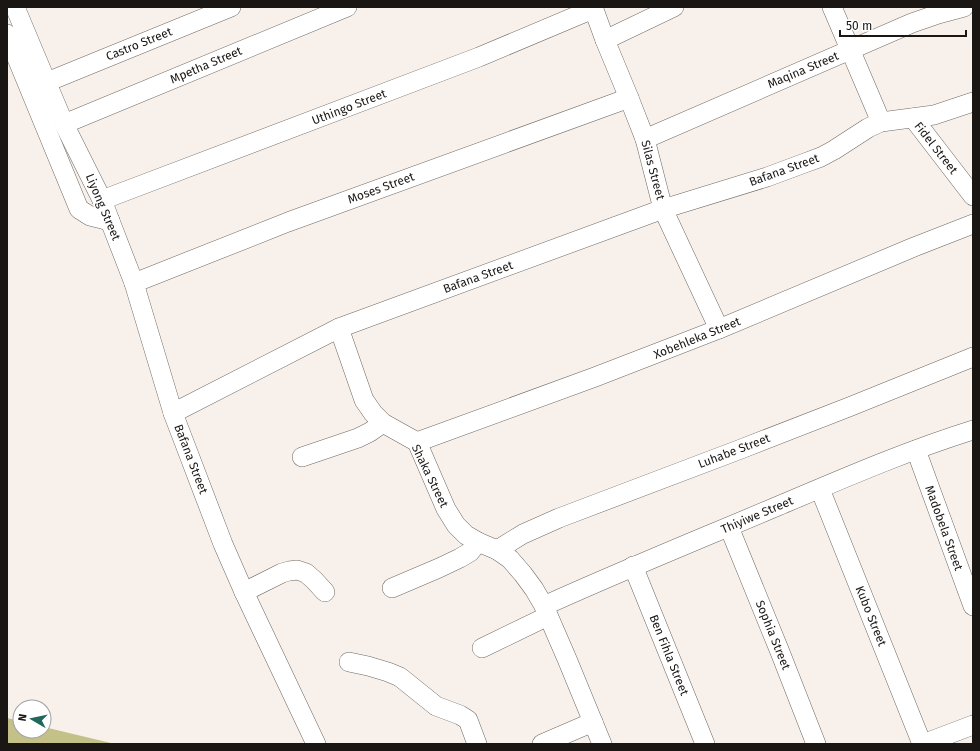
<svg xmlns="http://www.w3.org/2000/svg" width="980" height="751" font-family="'Fira Sans',sans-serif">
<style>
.water{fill:#c3c187}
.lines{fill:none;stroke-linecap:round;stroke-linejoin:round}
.minor-casing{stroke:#6f6964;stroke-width:20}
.minor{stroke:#fff;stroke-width:19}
.labels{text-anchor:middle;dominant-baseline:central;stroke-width:4;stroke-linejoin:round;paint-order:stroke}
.street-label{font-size:12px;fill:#191614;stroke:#fff}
</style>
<rect width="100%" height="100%" fill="#f8f0eb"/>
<path class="water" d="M7 718 20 721V731H44V727L115 744H7Z"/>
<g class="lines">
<defs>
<g id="minor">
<path d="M15 7 64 124 102 200 110 221 134 283 173 413"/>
<path d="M593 7 605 40 629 98 645 139 663 209 719 329"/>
<path d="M832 7 881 122"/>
<path d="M7 34 79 209 90 216 110 221"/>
<path d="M605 40 674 7"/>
<path d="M47 82 231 7"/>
<path d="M913 118 973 196"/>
<path d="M64 124 347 7"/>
<path d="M645 139 912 23 938 14 964 7"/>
<path d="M102 200 479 57 593 9"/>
<path d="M134 283 288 222 629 98"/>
<path d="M339 328 364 400 373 413 383 423 417 442 446 509 456 525 466 535 478 542 497 550 510 559 523 574 534 589 544 606 567 659 602 744"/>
<path d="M417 442 595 377 719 329 914 247 973 224"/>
<path d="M916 450 973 606"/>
<path d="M302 457 358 438 370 432 383 423"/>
<path d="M820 489 922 744"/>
<path d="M729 527 780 652 816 744"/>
<path d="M497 550 523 534 559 518 741 449 849 407 973 357"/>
<path d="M633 566 705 744"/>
<path d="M392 588 439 568 460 558 470 552 478 542"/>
<path d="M244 592 282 573 289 571 297 570 306 573 314 580 325 592"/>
<path d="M544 606C621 571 700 539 778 506 842 479 906 451 973 430"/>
<path d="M482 648 548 616"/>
<path d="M349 662 368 666 388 672 400 677 436 706 460 715 468 720 477 744"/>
<path d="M316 744 244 592 223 544 173 413 339 328 663 209 767 177 802 164 821 157 834 150 868 128 881 122 934 115 973 102"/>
<path d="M542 744 593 722"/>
<path d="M923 744 973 725"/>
</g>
</defs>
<use href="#minor" class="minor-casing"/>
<use href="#minor" class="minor"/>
</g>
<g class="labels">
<g class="street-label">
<text transform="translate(139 44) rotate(-22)">Castro Street</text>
<text transform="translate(206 65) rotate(-23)">Mpetha Street</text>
<text transform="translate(803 70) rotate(-23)">Maqina Street</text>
<text transform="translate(349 107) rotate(-21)">Uthingo Street</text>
<text transform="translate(936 148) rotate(52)">Fidel Street</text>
<text transform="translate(653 170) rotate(75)">Silas Street</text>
<text transform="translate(784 170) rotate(-20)">Bafana Street</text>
<text transform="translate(381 188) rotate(-20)">Moses Street</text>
<text transform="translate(103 207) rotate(67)">Liyong Street</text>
<text transform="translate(478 277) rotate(-20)">Bafana Street</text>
<text transform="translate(697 338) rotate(-22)">Xobehleka Street</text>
<text transform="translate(734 451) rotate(-21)">Luhabe Street</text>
<text transform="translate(191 459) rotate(69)">Bafana Street</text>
<text transform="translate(430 476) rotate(64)">Shaka Street</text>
<text transform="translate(757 515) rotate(-23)">Thiyiwe Street</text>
<text transform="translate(944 528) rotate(70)">Madobela Street</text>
<text transform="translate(871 616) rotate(68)">Kubo Street</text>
<text transform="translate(773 635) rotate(68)">Sophia Street</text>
<text transform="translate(669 655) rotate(68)">Ben Fihla Street</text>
</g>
</g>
<rect width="980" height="751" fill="none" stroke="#191614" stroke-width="16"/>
<g transform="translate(32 719) rotate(279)"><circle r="19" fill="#ffffff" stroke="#a3a2a1"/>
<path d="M0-3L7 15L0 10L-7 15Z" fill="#21685c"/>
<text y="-6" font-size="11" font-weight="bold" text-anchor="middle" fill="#191614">N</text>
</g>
<path d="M840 30v6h126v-6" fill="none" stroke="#191614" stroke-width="2"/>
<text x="846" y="30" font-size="12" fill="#191614" stroke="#ffffff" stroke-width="3" paint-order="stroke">50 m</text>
</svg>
